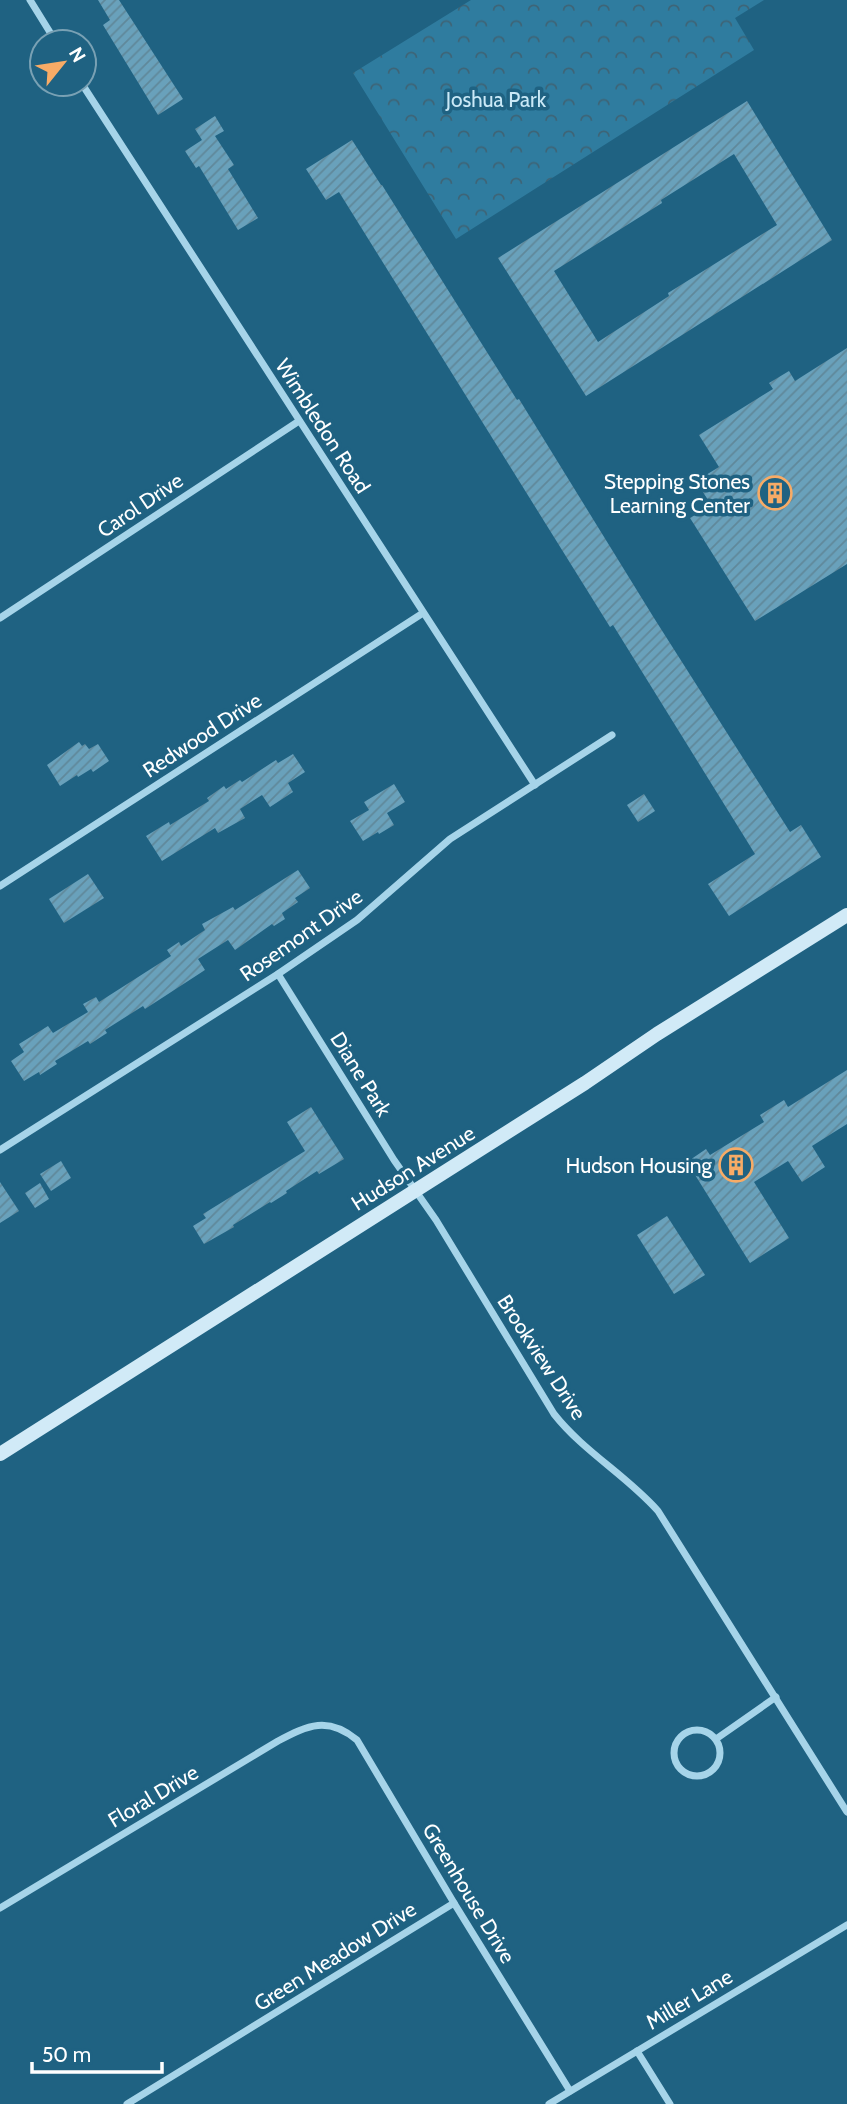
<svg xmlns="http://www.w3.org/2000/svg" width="847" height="2104" font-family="Cabin,sans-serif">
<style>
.park{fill:url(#park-crowns)}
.building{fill:url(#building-hatch);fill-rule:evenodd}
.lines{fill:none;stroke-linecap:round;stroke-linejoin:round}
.minor{stroke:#a6d4e9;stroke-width:7}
.secondary{stroke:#d1eaf7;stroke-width:14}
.labels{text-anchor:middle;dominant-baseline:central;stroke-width:7;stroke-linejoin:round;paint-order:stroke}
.park-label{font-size:21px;fill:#cae9f7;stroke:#1f6282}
.street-label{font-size:21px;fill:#fff;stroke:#1f6282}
.poi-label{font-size:21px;fill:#fff;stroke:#1f6282;text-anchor:end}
</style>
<defs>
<pattern id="park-crowns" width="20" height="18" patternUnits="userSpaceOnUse" patternTransform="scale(1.75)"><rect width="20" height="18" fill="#2f7c9f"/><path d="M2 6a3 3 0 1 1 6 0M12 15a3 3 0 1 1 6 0" fill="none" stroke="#3e6476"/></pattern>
<pattern id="building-hatch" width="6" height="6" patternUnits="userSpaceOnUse" patternTransform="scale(1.75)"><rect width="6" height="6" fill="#69a1bb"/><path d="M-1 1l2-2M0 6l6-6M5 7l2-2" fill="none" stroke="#60889a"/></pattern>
</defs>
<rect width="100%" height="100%" fill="#1f6282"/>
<path class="park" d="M471 0H764L735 18 754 50 456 239 353 73Z"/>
<g class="building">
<path d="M98 0H119L183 99 158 115 103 25 110 20Z"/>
<path d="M747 101 832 240 586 396 498 258ZM734 154 777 225 668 293 669 296 598 342 554 271 662 203 661 200Z"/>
<path d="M215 116 224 131 215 136 234 165 228 169 258 218 238 230 199 166 196 168 185 151 202 140 195 129Z"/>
<path d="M352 140 381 185H382L517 400 519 399 654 618 790 832 801 825 821 857 729 916 708 884 755 854 613 625 610 627 339 192 326 200 306 169Z"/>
<path d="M847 348V564L755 621 690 518 711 505 696 481 719 467 699 435 773 389 769 383 789 371 795 381Z"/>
<path d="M79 742 82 746 85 744 89 749 98 744 109 761 93 772 91 769 78 777 77 775 60 786 47 765Z"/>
<path d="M293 754 305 772 288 783 293 792 270 807 262 795 240 809 245 818 218 833 215 828 162 861 146 836 169 822 170 825 209 801 207 798 224 786 226 789 240 780 242 782 276 760 278 763Z"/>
<path d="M394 784 405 802 387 813 394 825 379 834 378 832 363 841 350 821 369 810 364 802Z"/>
<path d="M644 794 655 811 638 822 627 805Z"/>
<path d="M298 870 310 888 295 898 298 902 282 913 285 919 274 926 272 924 235 950 228 940 198 959 205 970 145 1009 143 1006 105 1030 107 1033 90 1044 88 1041 55 1061 57 1064 40 1075 39 1072 24 1081 11 1061 24 1052 19 1044 48 1026 53 1033 88 1012 83 1004 96 997 99 1002 171 956 167 950 179 942 181 946 205 930 202 924 233 907 235 910Z"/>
<path d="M88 874 104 898 64 923 49 899Z"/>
<path d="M847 1070V1124L812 1146 825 1167 802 1182 788 1161 754 1182 789 1238 750 1263 687 1162 706 1149 710 1155 764 1122 760 1115 784 1100 788 1107Z"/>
<path d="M311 1107 344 1159 319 1174 317 1171 286 1191 287 1193 271 1203 270 1202 233 1225 234 1227 204 1244 193 1226 206 1218 203 1214 305 1151 287 1122Z"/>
<path d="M61 1161 71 1178 51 1191 40 1174Z"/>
<path d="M0 1182 19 1211 0 1223Z"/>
<path d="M40 1183 49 1199 35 1208 25 1193Z"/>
<path d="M667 1216 705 1275 674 1294 637 1235Z"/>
</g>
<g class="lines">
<g class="minor">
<path d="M30 0 56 42"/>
<path d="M82 84 535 785"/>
<path d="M0 618 299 421"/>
<path d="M0 886 423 613"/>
<path d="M278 974 394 1160 436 1220 554 1414C584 1452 626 1475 658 1511L847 1812"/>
<path d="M0 1150 278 974 357 920 450 839 612 735"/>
<circle cx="697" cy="1753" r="23"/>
<path d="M716 1739 776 1697"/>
<path d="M0 1908 278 1741C308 1725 328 1716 357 1740L454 1903 570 2091"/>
<path d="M637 2051 670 2104"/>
<path d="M127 2104 454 1903"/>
<path d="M549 2104 847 1925"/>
</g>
<path class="secondary" d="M0 1454 585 1083 657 1034 847 915"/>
</g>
<defs>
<symbol id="building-ring" viewBox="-11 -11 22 22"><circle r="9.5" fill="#1f6282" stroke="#f7ab66" stroke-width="1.5"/><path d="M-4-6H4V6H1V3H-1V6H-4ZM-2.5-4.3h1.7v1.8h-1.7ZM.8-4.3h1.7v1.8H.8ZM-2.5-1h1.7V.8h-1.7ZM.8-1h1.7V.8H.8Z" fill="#f7ab66"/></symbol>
</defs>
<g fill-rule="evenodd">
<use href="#building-ring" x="756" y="474" width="38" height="38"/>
<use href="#building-ring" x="717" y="1146" width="38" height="38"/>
</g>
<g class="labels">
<g class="park-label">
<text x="496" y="99">Joshua Park</text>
</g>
<g class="street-label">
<text transform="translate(323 426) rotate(57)">Wimbledon Road</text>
<text transform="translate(140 505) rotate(-34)">Carol Drive</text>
<text transform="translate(202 735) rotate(-33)">Redwood Drive</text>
<text transform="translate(301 935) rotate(-35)">Rosemont Drive</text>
<text transform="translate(361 1074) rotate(58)">Diane Park</text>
<text transform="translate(413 1168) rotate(-32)">Hudson Avenue</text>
<text transform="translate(542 1357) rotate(57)">Brookview Drive</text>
<text transform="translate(153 1796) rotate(-31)">Floral Drive</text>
<text transform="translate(469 1893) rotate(59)">Greenhouse Drive</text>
<text transform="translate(335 1956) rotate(-32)">Green Meadow Drive</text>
<text transform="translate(689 1999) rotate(-31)">Miller Lane</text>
</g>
<g class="poi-label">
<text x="750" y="481">Stepping Stones<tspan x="750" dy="24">Learning Center</tspan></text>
<text x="712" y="1165">Hudson Housing</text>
</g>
</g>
<g transform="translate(63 63) rotate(60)"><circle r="33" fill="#1f6282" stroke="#79a1b4" stroke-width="2"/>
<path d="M0-5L12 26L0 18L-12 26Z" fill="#f7ab66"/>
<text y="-10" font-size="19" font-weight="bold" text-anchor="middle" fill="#ffffff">N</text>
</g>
<path d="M32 2062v10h130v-10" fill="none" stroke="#ffffff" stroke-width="3.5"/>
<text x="42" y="2062" font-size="21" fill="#ffffff" stroke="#1f6282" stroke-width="5" paint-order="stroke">50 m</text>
</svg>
